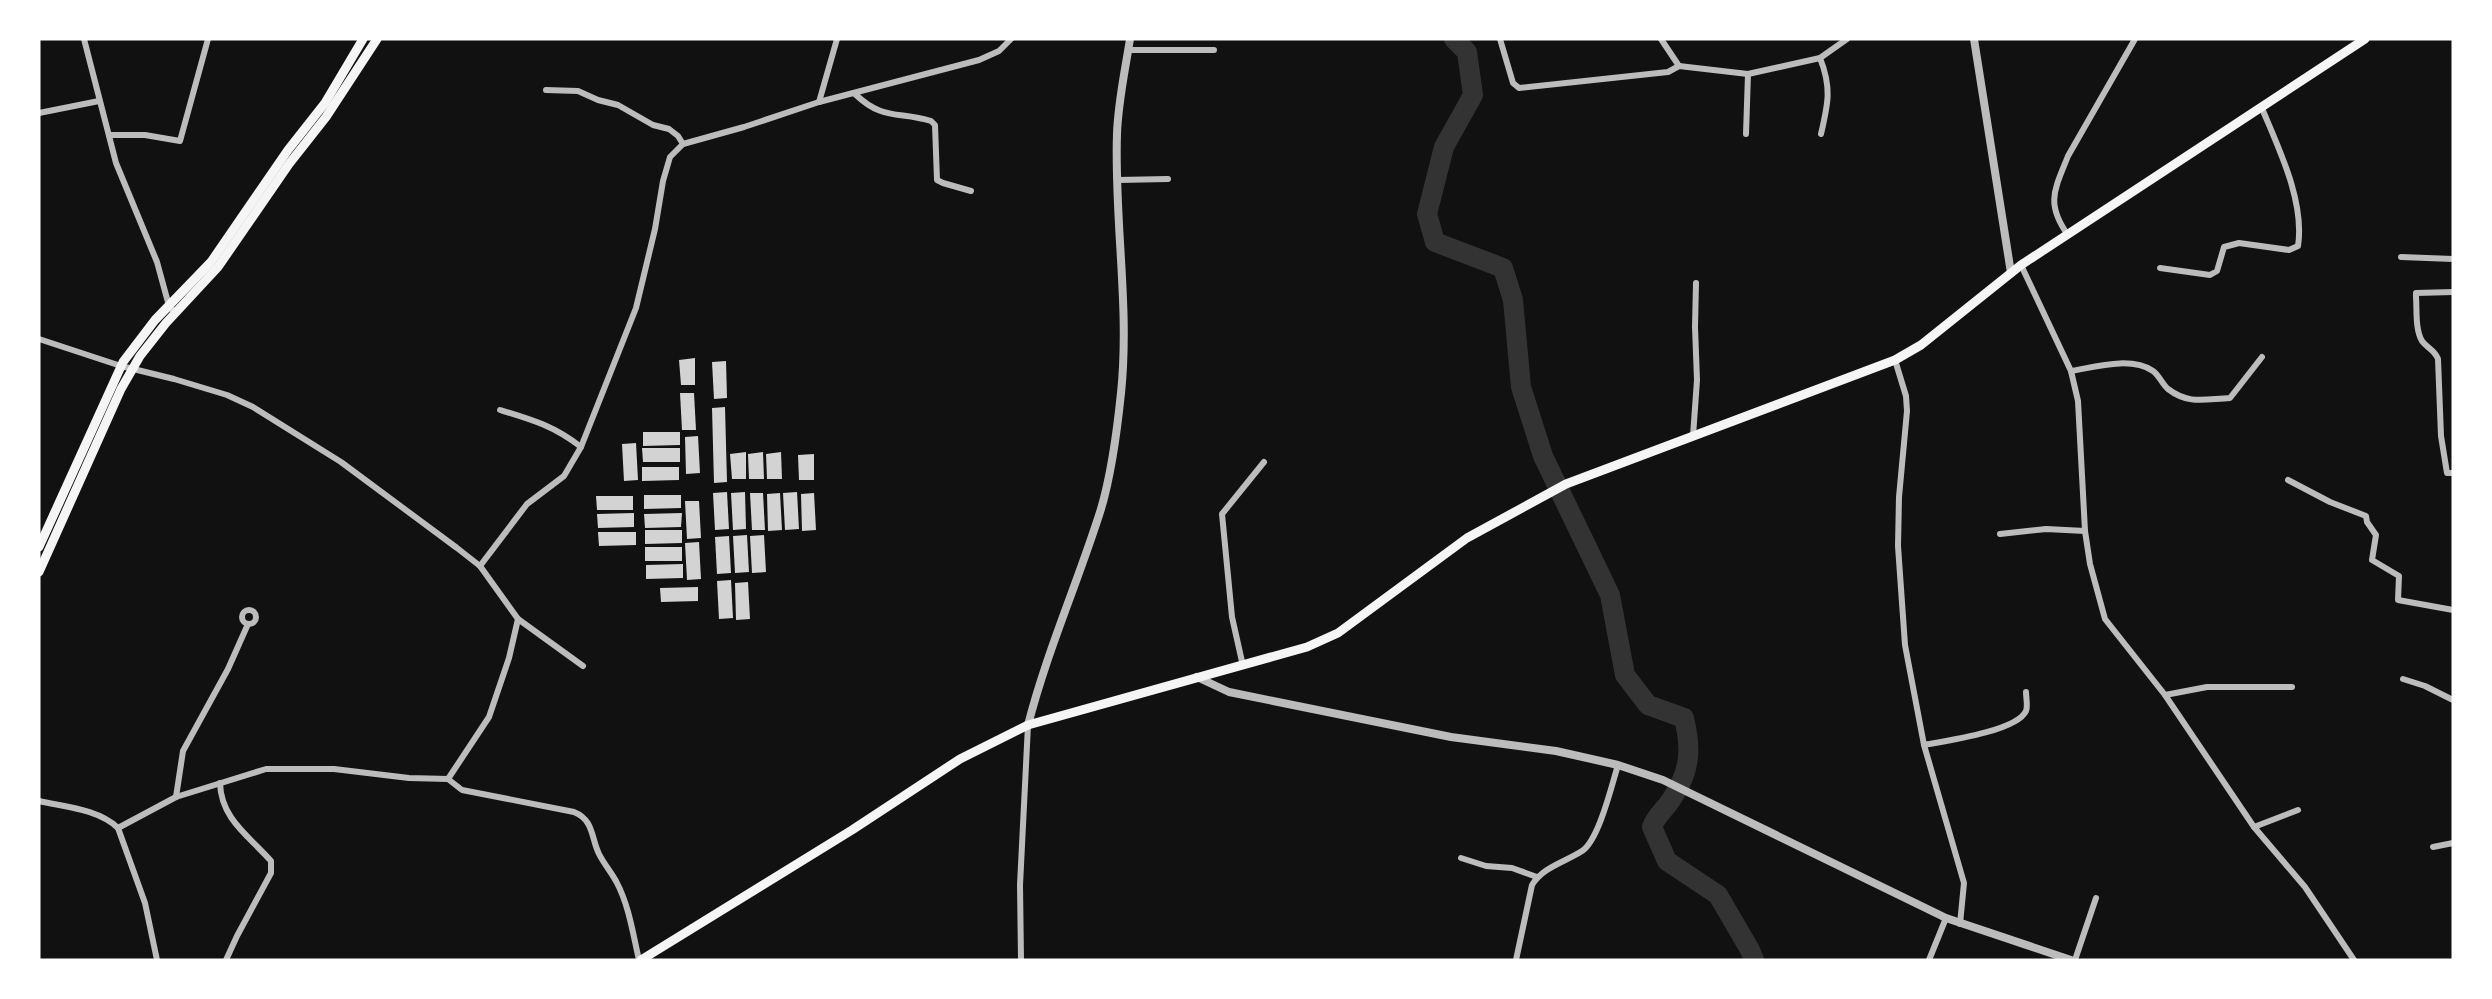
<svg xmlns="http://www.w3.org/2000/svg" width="2492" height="999" font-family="'Varela Round',sans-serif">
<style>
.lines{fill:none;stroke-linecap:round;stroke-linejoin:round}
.river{stroke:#333;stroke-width:20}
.building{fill:#d3d3d3}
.minor{stroke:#bcbcbc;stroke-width:6}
.tertiary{stroke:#bcbcbc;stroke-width:8}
.primary{stroke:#f5f5f5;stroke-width:9}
.trunk{stroke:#f5f5f5;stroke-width:9}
</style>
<rect width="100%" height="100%" fill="#111"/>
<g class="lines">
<path class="river" d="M1454 39 1467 52 1473 95 1444 147 1427 214 1435 242 1503 268 1513 300 1521 387 1543 456 1610 595 1625 675 1648 705 1684 718C1692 751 1690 772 1671 800 1664 811 1657 814 1652 827L1667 861 1718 895 1750 950 1754 960"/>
</g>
<g class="building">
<path d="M695 358V385H681L679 360Z"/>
<path d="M726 361 727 398 714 399 712 362Z"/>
<path d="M680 393H694L696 430H682Z"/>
<path d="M725 407 727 482 714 483 712 408Z"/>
<path d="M643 432H680V445L643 446Z"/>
<path d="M698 436 700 473 686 474 685 437Z"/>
<path d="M636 443 638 480 624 481 622 444Z"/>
<path d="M642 448H680V462H643Z"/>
<path d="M746 452V479H732L730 454Z"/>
<path d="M763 452 764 479H749L748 454Z"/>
<path d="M781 452 782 479H767L766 454Z"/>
<path d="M814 454V480H799L798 455Z"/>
<path d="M642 467H679V480L642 481Z"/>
<path d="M727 492 729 529 715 530 713 493Z"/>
<path d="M745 492 746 529 733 530 731 493Z"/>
<path d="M797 492 799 529 785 530 783 493Z"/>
<path d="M750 493H763L765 530H752Z"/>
<path d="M780 493 782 530 768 531 767 494Z"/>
<path d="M814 493 816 530 802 531 801 494Z"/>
<path d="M644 495H681V508L644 509Z"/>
<path d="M596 496H633V510H597Z"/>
<path d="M685 501H699L701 538 687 539Z"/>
<path d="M634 513V527L598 528 597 514Z"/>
<path d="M682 513 681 527 645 528 644 514Z"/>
<path d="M645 530H682V543L645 544Z"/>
<path d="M598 532H636V545L599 546Z"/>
<path d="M747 535 749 572 735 573 733 536Z"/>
<path d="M764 535 766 572 752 573 750 536Z"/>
<path d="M729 536 731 573 717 574 715 537Z"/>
<path d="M699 542 701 579 687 580 685 543Z"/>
<rect x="645" y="547" width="37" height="14"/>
<path d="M683 564V578L646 579V565Z"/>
<path d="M731 580 733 618 719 619 717 581Z"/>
<path d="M748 582 750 619 736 620 735 583Z"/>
<path d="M698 587V601L661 602 660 588Z"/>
</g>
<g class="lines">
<g class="minor">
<path d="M84 39 116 163 157 262 169 306 175 313"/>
<path d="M1500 39 1513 83 1519 88 1668 72 1679 66 1748 74 1820 58 1847 39"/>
<path d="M1661 39 1679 66"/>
<path d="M1128 50H1214"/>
<path d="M1820 58C1832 88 1828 104 1821 134"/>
<path d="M546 90 578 91 598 100 618 105 653 125 669 129 678 136 683 144"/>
<path d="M855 94C883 121 899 111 931 121L935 125 937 180 943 183 971 191"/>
<path d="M819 102 837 39"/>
<path d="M39 113 99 101"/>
<path d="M1746 134 1748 74"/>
<path d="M109 135H145L180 141 208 39"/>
<path d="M1118 180 1168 179"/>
<path d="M2068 235C2045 203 2055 189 2068 156L2135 39"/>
<path d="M2401 257 2453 259"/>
<path d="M2021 265 2071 371 2078 401 2085 531 2090 564 2105 619 2165 695 2254 827 2305 887 2354 960"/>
<path d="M2160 268 2210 275 2217 271 2224 247 2239 243 2289 250 2298 246C2305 201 2278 147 2261 106"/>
<path d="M2453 292 2416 293V297C2417 310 2415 329 2422 341 2427 348 2435 350 2438 359L2441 436 2447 473H2453"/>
<path d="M39 339 121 366 174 379 227 395 253 407 341 462 457 548 480 566 518 619 583 666"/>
<path d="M1895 360 1906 396 1907 411 1899 497 1898 546 1905 645 1924 745 1964 883 1960 924"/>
<path d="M2071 371C2095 367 2131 356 2153 371 2159 375 2162 384 2168 389 2189 405 2205 399 2230 398L2262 357"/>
<path d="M500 410C533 420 554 426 581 447"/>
<path d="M1693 436 1697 380 1695 327 1696 283"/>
<path d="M2288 480 2330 502 2366 516 2367 522 2376 535 2372 560 2399 576 2398 600 2453 610"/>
<path d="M2000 534 2046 529 2085 531"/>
<path d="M480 566 527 504 564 476 581 447 636 308 655 229 663 181 670 157 683 144 744 127 819 102 979 60 999 51 1011 39"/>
<circle cx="249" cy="617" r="7"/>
<path d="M1243 666 1232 617 1222 514 1264 462"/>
<path d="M2403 679 2425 686 2453 700"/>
<path d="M2165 695 2207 687H2292"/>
<path d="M1924 745C1946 741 2017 731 2026 711 2028 706 2026 698 2026 692"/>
<path d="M448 779 462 790 574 812C594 820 591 838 599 854 604 864 612 873 617 883 629 906 633 934 639 960"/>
<path d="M220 783C221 819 249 836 271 861V873L237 936 226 960"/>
<path d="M176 797 183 751 228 669 248 624"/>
<path d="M39 801C65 807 98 809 118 828L145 903 157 960"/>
<path d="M2254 827 2298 810"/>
<path d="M118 828 176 797 266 769H334L409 778 448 779 489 717 509 658 518 619"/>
<path d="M2433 847 2453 843"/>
<path d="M1461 858 1486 866 1512 868 1537 877"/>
<path d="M1021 960 1020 885 1028 725"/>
<path d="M1516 960 1532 885C1543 867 1565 862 1582 851 1599 840 1612 784 1618 765"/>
<path d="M1929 960 1946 918"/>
<path d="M2075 960 2096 898"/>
</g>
<g class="tertiary">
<path d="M1974 39 2011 273"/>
<path d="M1197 677 1229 692 1451 737 1556 751 1618 765 1663 780 1946 918 2071 960"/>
<path d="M1028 725C1047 651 1078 582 1101 509 1112 472 1117 432 1121 393 1130 307 1114 220 1117 134 1118 102 1125 71 1130 39"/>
</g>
<path class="primary" d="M641 960 852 830 960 759 1028 725 1307 647 1338 633 1467 538 1566 484 1895 360 1921 345 2021 265 2365 39"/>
<g class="trunk">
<path d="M39 547 123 362 155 320 211 262 288 150 325 103 363 39"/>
<path d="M39 572 121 389 140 356 166 323 218 267 289 164 326 117 377 39"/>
</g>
</g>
<rect width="2492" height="999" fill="none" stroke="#ffffff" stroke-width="81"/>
</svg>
